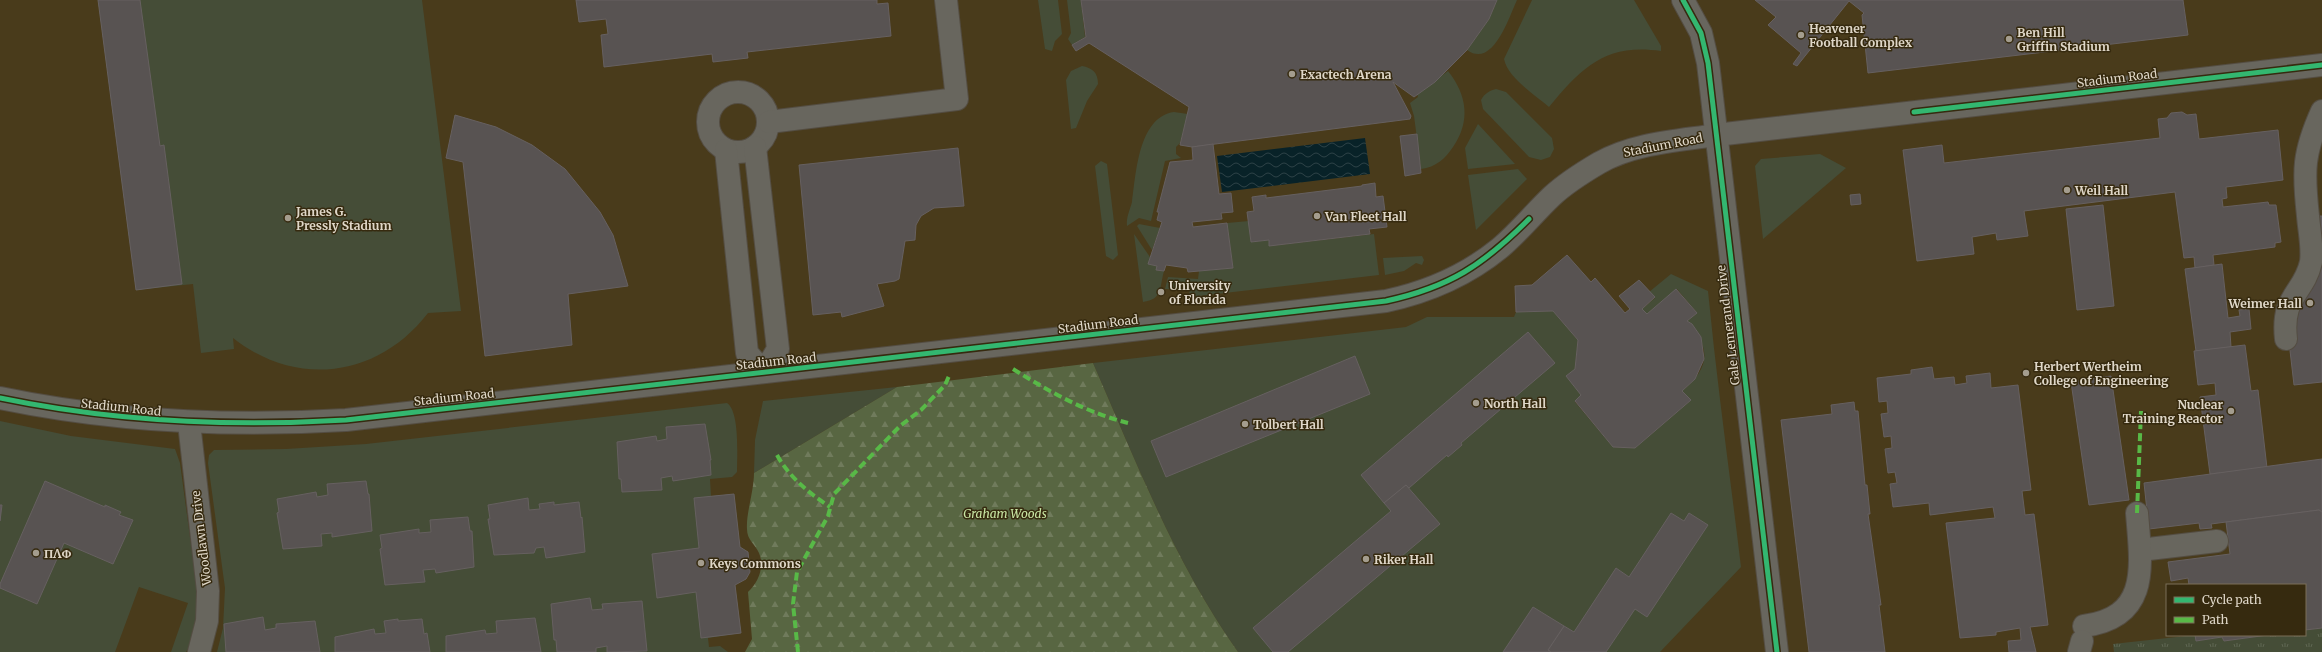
<svg xmlns="http://www.w3.org/2000/svg" width="2322" height="652" font-family="Merriweather,serif">
<style>
.built{fill:#493b1b;fill-rule:evenodd}
.green{fill:#454d37}
.forest{fill:url(#forest-firs)}
.park{fill:url(#park-tufts)}
.water{fill:url(#water-waves)}
.building{fill:#585352;stroke:#666060}
.lines{fill:none;stroke-linecap:round;stroke-linejoin:round}
.minor-casing{stroke:#544d42;stroke-width:24}
.minor{stroke:#68665e;stroke-width:22}
.quiet{stroke:#58b947;stroke-width:4;stroke-dasharray:8 4;stroke-linecap:butt}
.cycleway-casing{stroke:#362a0f;stroke-width:8}
.cycleway{stroke:#33b770;stroke-width:5}
.poi-dot{fill:#a49d8e;stroke:#362a0f;stroke-width:1.5}
.labels{text-anchor:middle;dominant-baseline:central;stroke-width:3;stroke-linejoin:round;paint-order:stroke}
.poi-label{font-size:12px;font-weight:bold;fill:#dfd7c8;stroke:#362a0f;text-anchor:start}
.street-label{font-size:12px;fill:#dfd7c8;stroke:#362a0f}
.park-label{font-size:12px;font-style:italic;fill:#c9e7a4;stroke:#362a0f}
</style>
<defs>
<pattern id="forest-firs" width="22" height="20" patternUnits="userSpaceOnUse"><rect width="22" height="20" fill="#586642"/><path d="M5 1l3.5 6h-7zM16 11l3.5 6h-7z" fill="#707b5c"/></pattern>
<pattern id="park-tufts" width="24" height="20" patternUnits="userSpaceOnUse"><rect width="24" height="20" fill="#454d37"/><path d="M3 7l-1-3M5 7V3M7 7l1-3M15 17l-1-3M17 17v-4M19 17l1-3" fill="none" stroke="#5f6652"/></pattern>
<pattern id="water-waves" width="16" height="10" patternUnits="userSpaceOnUse"><rect width="16" height="10" fill="#082228"/><path d="M0 5q4-4 8 0t8 0" fill="none" stroke="#2c4146"/></pattern>
</defs>
<rect width="100%" height="100%" fill="#373022"/>
<path class="built" d="M0 0H2322V652H0ZM2167 585H2305V635H2167Z"/>
<g class="green">
<path d="M98 0H422L461 311 428 313C378 378 296 388 233 338L234 349 201 353 193 284 136 290Z"/>
<path d="M1038 0H1058L1062 34 1055 41 1052 51 1045 49Z"/>
<path d="M1067 0H1081L1085 37 1072 45 1068 39 1071 33Z"/>
<path d="M1497 0H1517C1509 17 1493 69 1467 50L1489 19Z"/>
<path d="M1532 0H1634L1661 46V51C1606 43 1582 67 1549 107 1534 94 1508 78 1504 59Z"/>
<path d="M1082 66C1092 68 1098 72 1098 84L1087 101 1076 128 1071 129 1066 80 1071 71Z"/>
<path d="M1448 71C1467 95 1471 121 1453 147 1445 159 1436 167 1421 169L1414 116 1410 103 1418 97 1417 94Z"/>
<path d="M1496 89 1506 92 1552 138 1554 149 1550 157 1541 160 1529 157 1483 109 1481 100C1485 93 1489 91 1496 89Z"/>
<path d="M1174 112 1188 114 1180 143 1176 147V154L1181 158 1165 161 1151 221 1139 218 1127 226C1126 217 1130 210 1132 202 1136 175 1138 117 1174 112Z"/>
<path d="M1478 124 1515 164 1468 169 1465 148Z"/>
<path d="M1820 154 1846 168 1763 239 1755 166 1761 159Z"/>
<path d="M1101 161 1107 164 1118 255 1113 260 1106 256 1095 166Z"/>
<path d="M1518 169 1527 179 1476 230 1468 175Z"/>
<path d="M1249 221 1251 242 1269 240 1270 246 1374 234 1379 275 1190 297 1189 290 1165 289 1168 277 1198 279 1199 271 1233 268 1227 223Z"/>
<path d="M1139 224 1160 228 1152 250 1137 226Z"/>
<path d="M1134 234 1150 257 1149 264 1157 266 1156 270 1164 271C1159 289 1163 299 1143 302Z"/>
<path d="M1422 256 1424 260 1422 265 1416 263 1404 271 1385 275 1383 258Z"/>
<path d="M1671 274 1708 291C1717 384 1730 475 1741 567L1660 652H1238C1175 563 1136 462 1093 363L1406 327 1427 317H1514L1516 312 1553 311 1578 340 1575 369 1581 395 1575 402 1613 447 1635 448 1691 400 1682 391C1711 367 1711 348 1687 321L1697 313 1677 289 1647 314 1642 309 1655 298 1649 292Z"/>
<path d="M897 387 754 473 755 440 763 401Z"/>
<path d="M727 403C740 412 737 456 737 472L732 477 710 479 711 496 734 494 740 547 748 552C750 571 753 575 735 585L741 633 708 638 709 647 720 646 728 652H217L223 628 225 588 208 463 209 455 214 450 286 449 366 444Z"/>
<path d="M0 421 71 436 175 449 180 463 199 604 190 645 186 652H171L188 603 139 587 115 652H0Z"/>
</g>
<path class="forest" d="M1093 363C1136 462 1175 563 1238 652H745L752 639 748 592C758 583 765 567 759 553 755 544 747 540 747 529 746 513 754 491 754 473L897 387Z"/>
<path class="park" d="M2322 628V652H2114L2113 644 2195 635 2196 641 2222 637 2224 641 2268 635H2305V630Z"/>
<path class="water" d="M1365 138 1370 174 1222 192 1217 156Z"/>
<g class="building">
<path d="M98 0H140L160 146 164 145 182 284 136 290Z"/>
<path d="M576 0H877V4L888 3 891 36 747 52 748 58 713 62 712 54 604 67 601 35 608 34 606 19 579 22Z"/>
<path d="M1081 0H1497L1489 19 1467 50 1435 82 1414 97 1393 82 1411 116 1410 119 1192 147 1180 145 1189 107 1089 43 1076 51 1072 45 1086 37Z"/>
<path d="M1755 0H2183L2188 35 1868 73 1862 15 1864 13 1849 1 1797 66 1793 64 1801 53 1768 25 1776 17Z"/>
<path d="M2182 112 2187 115 2196 114 2199 139 2278 130 2283 180 2226 187 2227 198 2222 199 2223 207 2268 202 2269 205H2276L2281 242 2275 243V247L2213 255 2214 265 2195 268 2194 257 2184 258 2175 192 2024 211 2028 236 1997 240 1996 233 1972 237 1974 254 1917 261 1903 150 1942 145 1944 163 2160 138 2158 119 2167 118 2171 113Z"/>
<path d="M455 115 496 127 532 145 565 169 600 212 613 235 628 286 568 294 572 345 485 356 463 162 446 158Z"/>
<path d="M1417 134 1421 173 1405 176 1400 136Z"/>
<path d="M1213 144 1219 194 1231 193 1233 212 1221 213 1222 219 1192 222 1193 227 1227 223 1233 268 1188 272 1187 268 1166 265 1164 271 1156 270 1157 266 1148 264 1162 222 1157 220 1159 212H1157L1170 162 1193 160 1192 147Z"/>
<path d="M958 148 964 206 934 208 921 216 916 225 915 240 905 241 899 279 895 281 877 284 884 306 842 317 841 312 813 315 799 165Z"/>
<path d="M1375 183 1376 197 1383 196 1387 227 1369 229 1370 234 1269 246V240L1251 242 1247 212 1254 211 1252 197 1266 195V198L1362 186V185Z"/>
<path d="M1860 194 1861 204 1851 205 1850 195Z"/>
<path d="M2103 205 2114 306 2077 310 2066 209Z"/>
<path d="M2318 216H2322V382L2294 385 2289 342Z"/>
<path d="M1567 255 1591 282 1595 278 1625 313 1630 309 1619 296 1639 280 1655 297 1642 309 1647 314 1676 289 1697 313 1687 321 1692 324 1701 337 1704 359 1695 379 1682 391 1691 400 1635 448 1613 447 1575 401 1581 395 1566 376 1575 369 1578 340 1553 311 1516 312 1515 286 1532 285Z"/>
<path d="M2222 264 2228 318 2240 316 2239 310 2249 309 2251 329 2230 332 2231 347 2196 351 2185 269Z"/>
<path d="M1528 332 1555 363 1461 443 1462 445 1448 457 1447 455 1409 488 1406 485 1384 503 1361 475Z"/>
<path d="M2245 345 2251 391 2258 390 2267 468 2210 474 2200 397 2216 395 2215 383 2198 385 2194 351Z"/>
<path d="M1355 356 1370 394 1166 477 1151 441Z"/>
<path d="M1932 367 1934 379 1954 377 1955 385 1967 383 1966 376 1990 373 1991 388 2018 385 2031 490 2022 491 2025 515 2034 514 2048 625 2030 627 2036 652H2009L2008 641 2021 640 2020 628 1996 632V635L1960 638 1946 523 1995 518 1993 507 1930 515 1929 503 1893 507 1890 484 1897 483 1895 472 1888 473 1885 449 1892 448 1891 436 1884 437 1881 414 1888 413 1887 401 1879 402 1877 378 1911 374V370Z"/>
<path d="M2111 376 2129 500 2089 505 2071 382Z"/>
<path d="M1854 402 1855 411H1858L1865 485H1867L1870 514H1868L1881 605H1879L1885 652H1809L1781 420 1832 414 1831 405Z"/>
<path d="M705 424 711 460H710L711 475 673 481 672 476 661 478 662 490 622 492 621 479H619L617 442 656 436 657 441 667 439 666 427Z"/>
<path d="M2322 459V512L2319 510 2226 522 2211 524 2212 528 2200 529 2199 523 2149 529 2144 483Z"/>
<path d="M45 481 105 507V505L121 512 119 515 133 520 113 564 64 543 37 604 0 588V584Z"/>
<path d="M366 481 368 494H369L372 531 332 537V533L321 534 322 546 283 549 277 513 279 512 277 499 316 492 317 497 328 495 327 484Z"/>
<path d="M1406 485 1440 524 1288 652H1273L1253 628 1391 511 1384 503Z"/>
<path d="M734 494 740 547 748 552 750 572 746 579 735 585 741 633 701 638 696 592 657 598 652 554 699 548 694 498Z"/>
<path d="M528 498 529 510 540 509 539 504 554 502V505L579 502 581 518 582 517 585 552 546 558 544 547 536 548 534 553 494 555 488 519H490L488 505Z"/>
<path d="M0 505H2L0 521Z"/>
<path d="M2319 510 2322 512V628L2305 630V585H2189L2188 578 2171 581 2168 562 2230 554 2226 522Z"/>
<path d="M1671 513 1684 521 1689 513 1708 525 1647 617 1635 609 1606 652H1551L1548 650 1564 626 1574 632 1616 568 1629 577Z"/>
<path d="M468 517 470 531H472L474 567 436 573 435 569 423 570 425 582 385 585 380 549 382 548 380 535 419 529V533L431 532 430 520Z"/>
<path d="M590 598 592 610 603 609 602 604 642 601 647 651 607 652V646L596 648V652H557L556 640H554L551 604Z"/>
<path d="M1533 607 1564 626 1548 650 1551 652H1503Z"/>
<path d="M263 617 265 630 276 628V624L315 621 320 652H226L224 624Z"/>
<path d="M535 618 541 652H446V636L485 630 486 634 497 633 496 621Z"/>
<path d="M398 619V621L422 619 424 634 427 633 430 652H335V637L374 629 375 634 386 633 384 621Z"/>
<path d="M2195 635H2268L2224 641 2222 637 2196 641Z"/>
</g>
<g class="lines">
<defs>
<g id="minor">
<path d="M1683 0 1701 33 1708 63 1777 652"/>
<circle cx="738" cy="122" r="30"/>
<path d="M769 122 957 99 946 0"/>
<path d="M726 150 747 353 764 372 778 349 755 147"/>
<path d="M2286 339C2281 295 2304 294 2311 262 2313 247 2309 230 2308 216 2303 171 2303 153 2322 111"/>
<path d="M0 398C115 422 229 427 346 420L1386 301C1428 292 1467 275 1500 248 1519 232 1534 213 1552 196 1566 183 1582 173 1599 163 1634 143 1677 141 1716 135L2322 65"/>
<path d="M189 423 208 591 207 621 199 652"/>
<path d="M2140 550 2217 541"/>
<path d="M2084 626C2151 617 2141 565 2137 513"/>
<path d="M2079 652 2082 641"/>
</g>
</defs>
<use href="#minor" class="minor-casing"/>
<use href="#minor" class="minor"/>
<g class="quiet">
<path d="M1013 369C1050 392 1085 412 1128 423"/>
<path d="M777 455C789 477 809 493 830 507"/>
<path d="M2137 513 2141 411"/>
<path d="M798 652 793 604 797 572 828 516 834 494 900 426 921 410 945 385 949 376"/>
</g>
<defs>
<g id="cycleway">
<path d="M1683 0 1701 33 1708 63 1777 652"/>
<path d="M1914 112 2322 65"/>
<path d="M0 398C115 422 229 427 346 420L1386 301C1450 287 1483 265 1529 219"/>
</g>
</defs>
<use href="#cycleway" class="cycleway-casing"/>
<use href="#cycleway" class="cycleway"/>
</g>
<g class="poi-dot">
<circle cx="1801" cy="35" r="4"/>
<circle cx="2009" cy="39" r="4"/>
<circle cx="1292" cy="74" r="4"/>
<circle cx="2067" cy="190" r="4"/>
<circle cx="1317" cy="216" r="4"/>
<circle cx="288" cy="218" r="4"/>
<circle cx="1161" cy="292" r="4"/>
<circle cx="2310" cy="303" r="4"/>
<circle cx="2026" cy="373" r="4"/>
<circle cx="1476" cy="403" r="4"/>
<circle cx="2231" cy="411" r="4"/>
<circle cx="1245" cy="424" r="4"/>
<circle cx="36" cy="553" r="4"/>
<circle cx="1366" cy="559" r="4"/>
<circle cx="701" cy="563" r="4"/>
</g>
<g class="labels">
<g class="poi-label">
<text x="1809" y="28">Heavener<tspan x="1809" dy="14">Football Complex</tspan></text>
<text x="2017" y="32">Ben Hill<tspan x="2017" dy="14">Griffin Stadium</tspan></text>
<text x="1300" y="74">Exactech Arena</text>
<text x="2075" y="190">Weil Hall</text>
<text x="296" y="211">James G.<tspan x="296" dy="14">Pressly Stadium</tspan></text>
<text x="1325" y="216">Van Fleet Hall</text>
<text x="1169" y="285">University<tspan x="1169" dy="14">of Florida</tspan></text>
<text x="2302" y="303" text-anchor="end">Weimer Hall</text>
<text x="2034" y="366">Herbert Wertheim<tspan x="2034" dy="14">College of Engineering</tspan></text>
<text x="1484" y="403">North Hall</text>
<text x="2223" y="404" text-anchor="end">Nuclear<tspan x="2223" dy="14">Training Reactor</tspan></text>
<text x="1253" y="424">Tolbert Hall</text>
<text x="44" y="553">ΠΛΦ</text>
<text x="1374" y="559">Riker Hall</text>
<text x="709" y="563">Keys Commons</text>
</g>
<g class="street-label">
<text transform="translate(2117 78) rotate(-7)">Stadium Road</text>
<text transform="translate(1663 145) rotate(-11)">Stadium Road</text>
<text transform="translate(1098 324) rotate(-7)">Stadium Road</text>
<text transform="translate(1728 325) rotate(-97)">Gale Lemerand Drive</text>
<text transform="translate(776 361) rotate(-6)">Stadium Road</text>
<text transform="translate(454 397) rotate(-6)">Stadium Road</text>
<text transform="translate(121 407) rotate(6)">Stadium Road</text>
<text transform="translate(201 538) rotate(-97)">Woodlawn Drive</text>
</g>
<g class="park-label">
<text x="1005" y="513">Graham Woods</text>
</g>
</g>
<rect x="2166" y="584" width="140" height="52" fill="#362a0f" stroke="#7a6f59"/>
<rect x="2174" y="597" width="20" height="6" fill="#33b770" stroke="#7a6f59"/>
<text x="2202" y="604" font-size="12" fill="#dfd7c8">Cycle path</text>
<rect x="2174" y="617" width="20" height="6" fill="#58b947" stroke="#7a6f59"/>
<text x="2202" y="624" font-size="12" fill="#dfd7c8">Path</text>
</svg>
